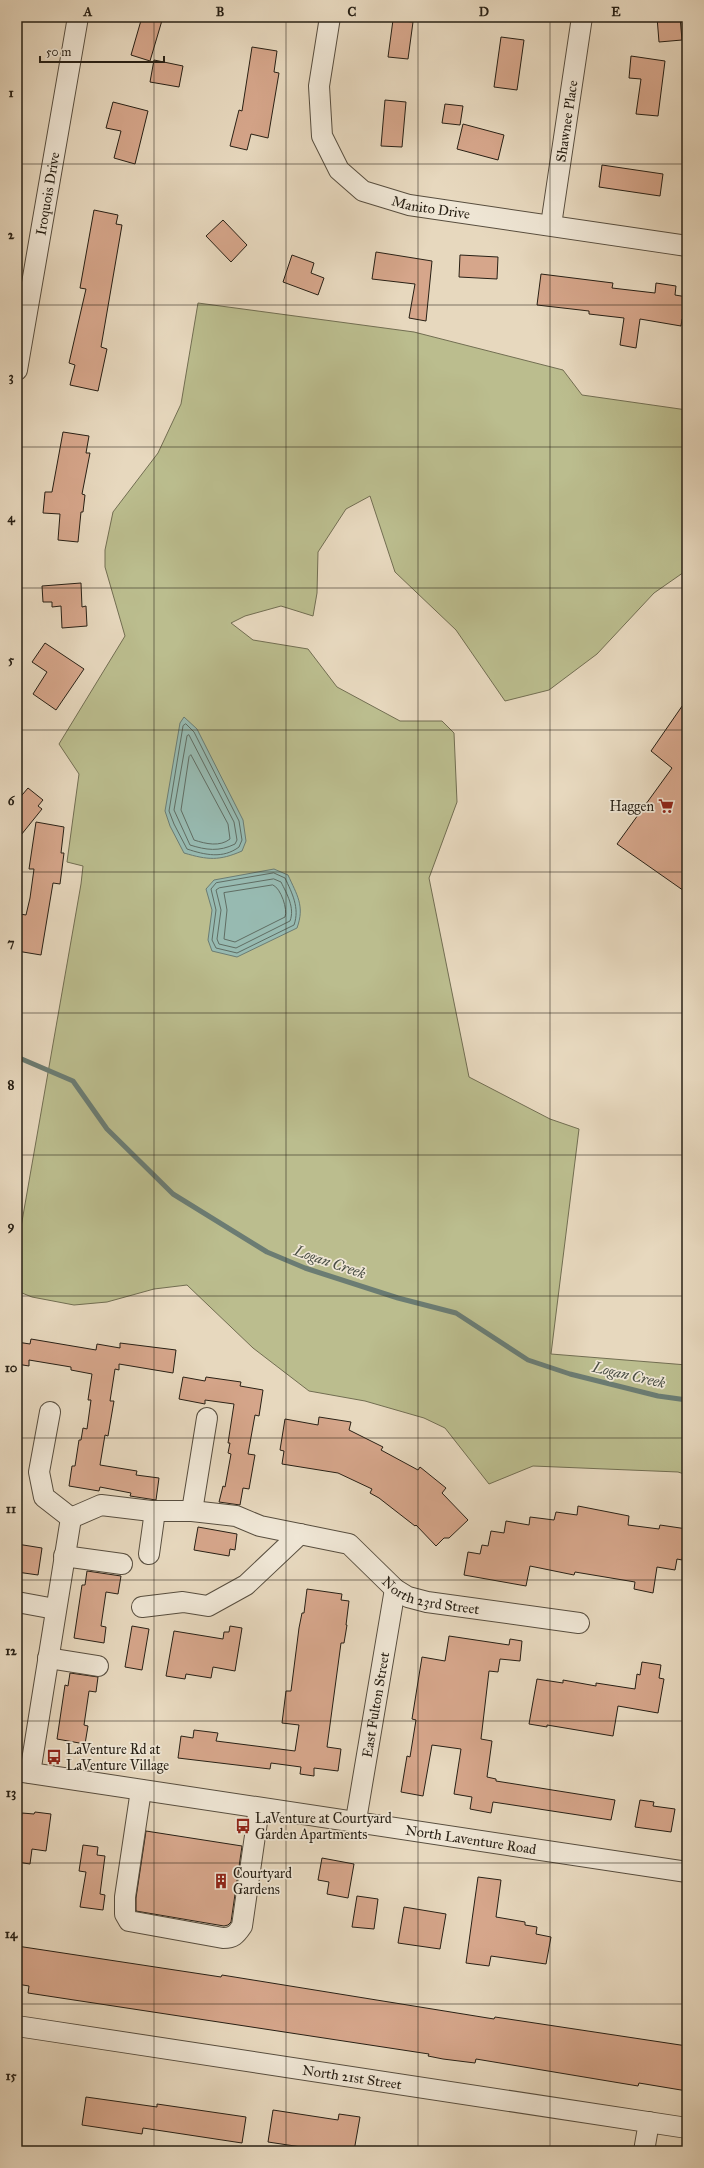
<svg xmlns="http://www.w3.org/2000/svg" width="704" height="2168" font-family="'IM FELL Great Primer',serif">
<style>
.green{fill:#bbbd8e;stroke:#726e52}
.water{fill:#97bab1;stroke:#6b7c73}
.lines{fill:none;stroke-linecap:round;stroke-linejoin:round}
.shore{stroke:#606d63;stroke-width:1}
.stream{stroke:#6b7c73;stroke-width:5}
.building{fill:#d6a68b;stroke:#282015}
.minor-casing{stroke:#584e3f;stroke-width:22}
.minor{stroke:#efe6d5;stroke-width:20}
.grid{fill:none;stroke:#282015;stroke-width:1;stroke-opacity:0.55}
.labels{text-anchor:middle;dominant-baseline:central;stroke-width:3.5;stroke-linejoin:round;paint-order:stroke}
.street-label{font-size:14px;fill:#282015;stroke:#efe6d5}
.poi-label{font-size:14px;fill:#282015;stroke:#efe6d5;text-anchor:start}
.water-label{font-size:15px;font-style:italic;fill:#494e44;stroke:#efe6d5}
.neatline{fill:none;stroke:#282015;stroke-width:1.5}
.grid-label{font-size:13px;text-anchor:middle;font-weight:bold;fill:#282015}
</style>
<rect width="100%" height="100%" fill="#e7d8be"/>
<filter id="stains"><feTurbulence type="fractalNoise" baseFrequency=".005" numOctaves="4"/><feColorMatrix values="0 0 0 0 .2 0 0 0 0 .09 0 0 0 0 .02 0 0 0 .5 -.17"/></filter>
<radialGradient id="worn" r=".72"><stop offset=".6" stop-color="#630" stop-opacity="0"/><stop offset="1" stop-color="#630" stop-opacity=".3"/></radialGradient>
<path class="green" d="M198 303 414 332 563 370 582 395 687 410V570L654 593 597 654 549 690 505 701 456 630 395 572 370 496 346 509 318 552 317 593 313 616 281 606 245 616 231 623 253 640 308 649 337 687 400 721H442L454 733 457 802 429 878 469 1077 550 1119 579 1129 551 1354 687 1365V1475L678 1472 533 1466 489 1484 445 1428 424 1418 365 1401 309 1391 253 1348 187 1285 154 1289 107 1302 74 1305 32 1297 17 1291V1250L81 884 83 866 67 862 79 774 59 744 125 636 105 567V550L113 512 158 453 181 404Z"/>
<g class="water">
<path d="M184 717 197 729 243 820 246 841 242 851C219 861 208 860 184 853L170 826 165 811 180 723Z"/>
<path d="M274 869 288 875C297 895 305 906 297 928L237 957 212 951 208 940 212 910 206 889 214 880Z"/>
</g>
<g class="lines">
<g class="shore">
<path d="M186 724 194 732 239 821 242 840 239 847C223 859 205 855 187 849L174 824 169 811 183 726Z"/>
<path d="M189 735 234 822 237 840 235 844C219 852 206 850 190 845L174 810 187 736Z"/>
<path d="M191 755 228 824 230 839C220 847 206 844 194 840L181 810 189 757Z"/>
<path d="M274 873 285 878C292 893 300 908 294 925L237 953 216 948 212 940 216 910 211 889 216 883Z"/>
<path d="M274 879 281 882C287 894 295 908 290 921L236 948 219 944 217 939 221 910 216 890 219 888Z"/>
<path d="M273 885C281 888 288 910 285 917L235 942 224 939 227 910 224 893Z"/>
</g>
<path class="stream" d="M17 1057 73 1081 107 1129 173 1194 267 1252 305 1268 398 1298 456 1313 528 1360 570 1374 658 1396 687 1400"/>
</g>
<g class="building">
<path d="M142 17H163L150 61 131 55Z"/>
<path d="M657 17H680L682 40 659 42Z"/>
<path d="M393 20 413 22 408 59 388 57Z"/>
<path d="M501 37 524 40 517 90 494 87Z"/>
<path d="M252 47 277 51 274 72 279 73 268 138 251 134 247 150 230 146 239 110 242 111Z"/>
<path d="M631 56 665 61 658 116 636 114 641 79 629 78Z"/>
<path d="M154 60 183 66 179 87 150 82Z"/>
<path d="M385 100 406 102 402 147 381 146Z"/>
<path d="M113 102 148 111 135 164 114 158 121 131 106 128Z"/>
<path d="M445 104 463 106 460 125 442 123Z"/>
<path d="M463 124 504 135 498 160 457 149Z"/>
<path d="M602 165 663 174 660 196 599 187Z"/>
<path d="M94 210 118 215 116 224 122 225 101 347 107 349 98 391 70 385 75 365 69 363 86 289 80 288Z"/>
<path d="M223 220 247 245 231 262 206 236Z"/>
<path d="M376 252 432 261 426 321 409 318 415 284 372 279Z"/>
<path d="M292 255 314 263 311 273 324 278 318 295 283 282Z"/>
<path d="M460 255 498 257 497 279 459 277Z"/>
<path d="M541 274 613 283 612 288 655 293 656 283 676 286 675 295 687 297V319H682L681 326 640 319 636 348 620 345 624 318 589 314V311L537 305Z"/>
<path d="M63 432 89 436 86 453H90L82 494 85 495 83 512H81L78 542 58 540 60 514 43 513 45 492H52Z"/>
<path d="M81 583 82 607 86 606 87 626 62 628 61 606 52 607V602H43L42 586Z"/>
<path d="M45 643 84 669 56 710 33 694 47 672 32 662Z"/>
<path d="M687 699V893L617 844 672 768 651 751Z"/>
<path d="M28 788 43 800 38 806 42 809 17 840V801Z"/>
<path d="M36 822 64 827 61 853H64L60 884 53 883 41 955 17 951V923H19L20 914 26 915 30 898 34 869H29Z"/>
<path d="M31 1339 96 1350 97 1344 120 1348V1343L176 1350 173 1373 119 1364V1370L115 1369 110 1401H114L108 1436 105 1435 100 1465 137 1471 136 1475 159 1478 156 1500 130 1496 131 1493 100 1487 99 1491 69 1486 72 1466H75L79 1440H81L83 1428 87 1429 91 1400H88L92 1374 71 1370V1367L29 1360V1366L17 1364V1342L30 1344Z"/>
<path d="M183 1377 205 1381 206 1377 241 1382 240 1386 263 1390 259 1416 255 1415 248 1454 255 1455 249 1489 243 1488 240 1505 219 1502 223 1486 225 1487 231 1454 228 1453 230 1443H228L234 1404 205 1400V1404L179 1399Z"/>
<path d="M319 1417 351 1422 349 1430 383 1447 381 1450 418 1470 420 1467 446 1488 442 1493 468 1520 449 1538H444L436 1546 416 1525 415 1526 379 1498 370 1493 372 1489 338 1473 282 1464 284 1451 280 1450 285 1419 318 1425Z"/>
<path d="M578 1506 629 1516 628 1525 659 1529 660 1525 687 1529 682 1560 677 1559 675 1570 657 1567 653 1593 634 1589 635 1582 575 1572 574 1575 530 1566 526 1586 464 1575 468 1552 480 1554 482 1545 488 1546 491 1531 504 1533 506 1521 529 1525 530 1517 554 1520 556 1512 577 1515Z"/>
<path d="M198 1527 237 1534 235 1550 230 1549 229 1556 194 1550Z"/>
<path d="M17 1544 42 1548 38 1575 17 1572Z"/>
<path d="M87 1571 121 1576 118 1594 106 1592 101 1626 106 1627 104 1643 74 1638 82 1585H85Z"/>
<path d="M307 1589 342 1594 341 1600 349 1601 346 1625H347L344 1643H341L327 1747 341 1749 338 1771 314 1768V1776L300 1774 301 1767 271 1763 270 1769 178 1758 181 1736 193 1738 194 1730 218 1733 216 1741 295 1751 299 1725 282 1723 286 1691H291L299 1628 302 1613H304Z"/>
<path d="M132 1626 149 1629 142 1670 125 1667Z"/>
<path d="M230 1626 242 1628 235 1671 213 1667 211 1678 186 1674 185 1679 166 1676 174 1631 223 1639 224 1632H229Z"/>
<path d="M449 1636 509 1645 510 1639 522 1641 520 1661 500 1659 498 1672 489 1671 481 1739 492 1741 487 1777 496 1779V1781L615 1800 611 1820 493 1802 491 1813 470 1809 472 1797 454 1794 461 1749 432 1745 423 1796 401 1792 407 1756 410 1757 416 1720 412 1719 422 1657 445 1661Z"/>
<path d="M642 1662 661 1665 659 1678 664 1679 658 1713 618 1706 613 1736 547 1725V1727L529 1724 537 1679 563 1683V1680L596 1686V1683L635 1689 637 1674 640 1675Z"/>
<path d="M70 1673 98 1677 96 1692 89 1691 84 1725 88 1726 85 1744 57 1739 65 1685 68 1686Z"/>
<path d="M640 1800 654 1802 653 1806 675 1809 671 1832 635 1827Z"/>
<path d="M35 1812 51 1814 46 1851 32 1849 30 1864 17 1862V1842L22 1813 34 1814Z"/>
<path d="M146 1831 242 1846 231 1922 228 1925 224 1926 136 1911V1898Z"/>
<path d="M83 1845 98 1847 97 1855 105 1856 100 1894 105 1895 103 1910 80 1907 86 1872 79 1871Z"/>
<path d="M322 1858 354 1864 348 1898 327 1894 329 1882 318 1880Z"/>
<path d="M478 1877 501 1880 496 1917 525 1922V1925L537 1927 536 1934 551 1937 546 1964 491 1956 489 1966 466 1963Z"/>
<path d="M357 1896 378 1899 374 1929 352 1927Z"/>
<path d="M404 1907 446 1914 440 1949 398 1943Z"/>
<path d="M17 1946 221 1977 222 1975 494 2019 495 2017 687 2046V2091L639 2083 638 2086 476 2059 475 2063 443 2059 428 2056 429 2054 28 1993 29 1986 17 1984Z"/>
<path d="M86 2097 157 2107V2104L246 2117 242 2143 143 2128 142 2134 82 2125Z"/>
<path d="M273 2110 338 2120 339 2114 360 2117 354 2151H328L268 2142Z"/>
</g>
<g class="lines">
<defs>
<g id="minor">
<path id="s1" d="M330 17 319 86 322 136 339 170 363 191 409 205 687 246"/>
<path id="s2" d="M551 225 582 17"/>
<path id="s3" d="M17 370 78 17"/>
<path d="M50 1412 39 1472 44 1497 71 1518"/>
<path d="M192 1511 207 1418"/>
<path id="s4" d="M71 1518 101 1505 151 1511H192L236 1516 260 1526 349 1544 395 1589 408 1597 427 1602 579 1623"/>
<path d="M149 1554 155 1511"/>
<path d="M64 1556 122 1564"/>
<path d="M17 1602 55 1609"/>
<path d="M142 1607 183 1602 208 1606 246 1585 300 1534"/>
<path d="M48 1658 98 1666"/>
<path id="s5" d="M17 1771 687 1872"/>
<path d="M30 1773 71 1518"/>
<path d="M141 1790 125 1897V1914L129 1921 223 1938C233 1938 236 1935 242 1926L259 1808"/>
<path id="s6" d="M356 1820 395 1589"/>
<path id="s7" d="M17 2026 687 2128"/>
<path d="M644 2151 649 2122"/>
</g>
</defs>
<use href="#minor" class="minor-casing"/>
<use href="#minor" class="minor"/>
</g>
<path class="grid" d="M154 17V2151M286 17V2151M418 17V2151M550 17V2151M17 164H687M17 305H687M17 447H687M17 588H687M17 730H687M17 872H687M17 1013H687M17 1155H687M17 1296H687M17 1438H687M17 1580H687M17 1721H687M17 1863H687M17 2004H687"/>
<defs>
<symbol id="supermarket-bare" viewBox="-9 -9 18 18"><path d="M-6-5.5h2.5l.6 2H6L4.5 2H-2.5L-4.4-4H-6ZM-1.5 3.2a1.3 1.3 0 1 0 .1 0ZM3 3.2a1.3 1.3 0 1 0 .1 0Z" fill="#8f2418" stroke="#efe6d5" stroke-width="2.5" paint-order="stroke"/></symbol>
<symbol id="bus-bare" viewBox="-9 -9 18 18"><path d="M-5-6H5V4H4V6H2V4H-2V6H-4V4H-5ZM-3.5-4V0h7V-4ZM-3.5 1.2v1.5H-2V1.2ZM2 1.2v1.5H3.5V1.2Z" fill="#8f2418" stroke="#efe6d5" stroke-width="2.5" paint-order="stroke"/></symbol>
<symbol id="building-bare" viewBox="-9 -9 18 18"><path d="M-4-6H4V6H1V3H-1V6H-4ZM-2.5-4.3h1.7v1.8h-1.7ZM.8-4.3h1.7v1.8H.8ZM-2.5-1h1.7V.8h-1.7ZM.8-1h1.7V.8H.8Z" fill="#8f2418" stroke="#efe6d5" stroke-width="2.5" paint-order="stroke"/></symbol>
</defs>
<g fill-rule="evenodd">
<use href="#supermarket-bare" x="655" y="795" width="22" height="22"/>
<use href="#bus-bare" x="43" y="1746" width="22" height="22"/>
<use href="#bus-bare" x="232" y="1815" width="22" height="22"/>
<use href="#building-bare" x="210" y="1870" width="22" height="22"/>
</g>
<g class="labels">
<g class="street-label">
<text stroke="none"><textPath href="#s2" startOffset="105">Shawnee Place</textPath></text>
<text stroke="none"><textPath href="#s3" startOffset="179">Iroquois Drive</textPath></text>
<text stroke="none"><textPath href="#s1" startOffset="260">Manito Drive</textPath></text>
<text stroke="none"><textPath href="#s4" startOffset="386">North 23rd Street</textPath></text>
<text stroke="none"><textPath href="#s6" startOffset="117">East Fulton Street</textPath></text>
<text stroke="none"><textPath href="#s5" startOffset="459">North Laventure Road</textPath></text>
<text stroke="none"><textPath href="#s7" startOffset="339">North 21st Street</textPath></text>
</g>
<g class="poi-label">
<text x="654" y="806" text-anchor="end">Haggen</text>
<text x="66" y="1749">LaVenture Rd at<tspan x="66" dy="16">LaVenture Village</tspan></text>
<text x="255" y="1818">LaVenture at Courtyard<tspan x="255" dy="16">Garden Apartments</tspan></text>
<text x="233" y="1873">Courtyard<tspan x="233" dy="16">Gardens</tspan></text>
</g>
<g class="water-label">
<text transform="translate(330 1262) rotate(19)">Logan Creek</text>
<text transform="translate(629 1375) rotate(13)">Logan Creek</text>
</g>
</g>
<rect width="704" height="2168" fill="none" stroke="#e7d8be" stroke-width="44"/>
<path d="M40 56v6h124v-6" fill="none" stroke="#282015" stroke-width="2"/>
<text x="46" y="56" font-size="12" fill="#282015" stroke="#efe6d5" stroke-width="3" paint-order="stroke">50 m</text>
<rect x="22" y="22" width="660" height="2124" class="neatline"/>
<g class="grid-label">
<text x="88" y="16">A</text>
<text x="220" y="16">B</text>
<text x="352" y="16">C</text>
<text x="484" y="16">D</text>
<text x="616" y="16">E</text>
<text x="11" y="97">1</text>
<text x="11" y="239">2</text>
<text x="11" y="381">3</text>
<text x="11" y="522">4</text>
<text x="11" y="664">5</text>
<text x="11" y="805">6</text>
<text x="11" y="947">7</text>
<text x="11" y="1089">8</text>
<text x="11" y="1230">9</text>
<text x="11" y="1372">10</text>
<text x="11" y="1513">11</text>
<text x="11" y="1655">12</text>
<text x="11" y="1797">13</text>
<text x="11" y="1938">14</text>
<text x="11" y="2080">15</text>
</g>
<rect width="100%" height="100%" filter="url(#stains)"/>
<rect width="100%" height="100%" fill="url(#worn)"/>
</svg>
